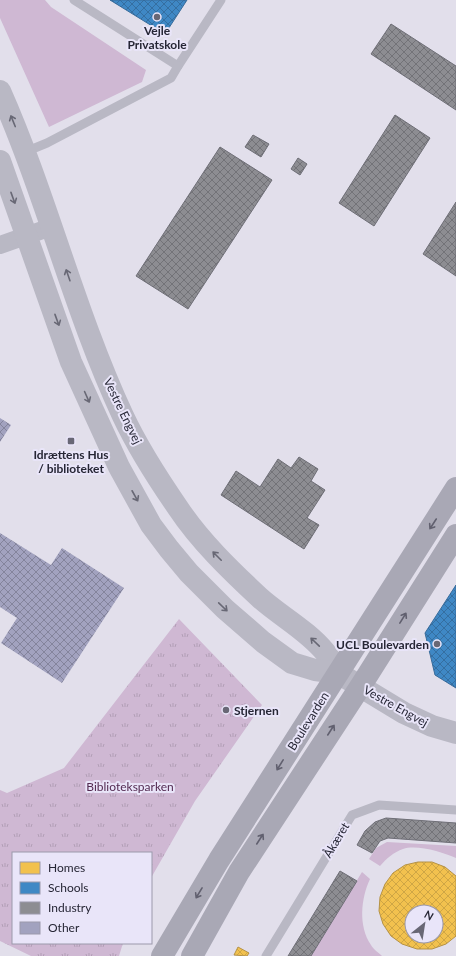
<svg xmlns="http://www.w3.org/2000/svg" width="456" height="956" font-family="Lato,sans-serif">
<style>
.green{fill:#cfb8d3}
.park{fill:url(#park-tufts)}
.homes{fill:url(#homes-cross-hatch);stroke:#b59246;fill-rule:evenodd}
.schools{fill:url(#schools-cross-hatch);stroke:#386b9a}
.industry{fill:url(#industry-cross-hatch);stroke:#6e6e76}
.building{fill:url(#building-cross-hatch)}
.lines{fill:none;stroke-linecap:round;stroke-linejoin:round}
.service{stroke:#b9b8c4;stroke-width:9}
.minor{stroke:#b9b8c4;stroke-width:18}
.tertiary{stroke:#b9b8c4;stroke-width:22}
.secondary{stroke:#a9a8b5;stroke-width:22}
.oneway{stroke:#686875}
.oneway2{stroke:#61606f}
.poi-dot{fill:#686775;stroke:#e9e5f9;stroke-width:1.5}
.labels{text-anchor:middle;dominant-baseline:central;stroke-width:4;stroke-linejoin:round;paint-order:stroke}
.poi-label{font-size:12px;font-weight:bold;fill:#262635;stroke:#e9e5f9}
.street-label{font-size:12px;fill:#262635;stroke:#e9e5f9}
.park-label{font-size:12px;fill:#532a51;stroke:#e9e5f9}
</style>
<defs>
<pattern id="park-tufts" width="24" height="20" patternUnits="userSpaceOnUse"><rect width="24" height="20" fill="#cfb8d3"/><path d="M3 7l-1-3M5 7V3M7 7l1-3M15 17l-1-3M17 17v-4M19 17l1-3" fill="none" stroke="#b29eb6"/></pattern>
<pattern id="homes-cross-hatch" width="8" height="8" patternUnits="userSpaceOnUse"><rect width="8" height="8" fill="#f2c14e"/><path d="M0 0l8 8M0 8l8-8" fill="none" stroke="#cfa645"/></pattern>
<pattern id="schools-cross-hatch" width="8" height="8" patternUnits="userSpaceOnUse"><rect width="8" height="8" fill="#3f88c5"/><path d="M0 0l8 8M0 8l8-8" fill="none" stroke="#356fa1"/></pattern>
<pattern id="industry-cross-hatch" width="8" height="8" patternUnits="userSpaceOnUse"><rect width="8" height="8" fill="#8d8d92"/><path d="M0 0l8 8M0 8l8-8" fill="none" stroke="#737378"/></pattern>
<pattern id="building-cross-hatch" width="8" height="8" patternUnits="userSpaceOnUse"><rect width="8" height="8" fill="#a2a2bf"/><path d="M0 0l8 8M0 8l8-8" fill="none" stroke="#84849c"/></pattern>
</defs>
<rect width="100%" height="100%" fill="#e2dfeb"/>
<g class="green">
<path d="M0 0H45L51 7 146 70 142 82 49 127 0 18Z"/>
<path d="M387 842 456 846V858C443 852 416 844 403 849 394 852 386 859 380 866L369 859 376 848Z"/>
<path d="M362 872 370 879C361 898 358 926 371 945 373 949 379 953 382 956H311Z"/>
</g>
<path class="park" d="M179 619 262 705 195 801 151 878V853H13V943H123L119 956H31L0 941V790L7 793 64 768Z"/>
<g class="homes">
<path d="M418 862H432L445 867 456 876V936L446 944 432 949H417L402 944 391 936 383 924 379 911 380 897 385 884 393 873 405 865ZM412 912H436V936H412Z"/>
<path d="M238 947 249 953 247 956 234 955Z"/>
</g>
<g class="schools">
<path d="M110 0H187L165 34Z"/>
<path d="M456 585V688L435 675 425 633Z"/>
</g>
<g class="industry">
<path d="M391 24 456 66V110L371 54Z"/>
<path d="M395 115 430 138 374 226 339 203Z"/>
<path d="M253 135 269 144 261 157 245 147Z"/>
<path d="M220 147 272 180 188 309 136 276Z"/>
<path d="M298 158 307 164 300 175 291 169Z"/>
<path d="M456 202V276L423 254Z"/>
<path d="M299 457 318 469 311 481 325 490 307 518 319 525 304 549 221 495 236 471 260 487 278 459 291 468Z"/>
<path d="M386 818 456 823V843L388 838 380 841 372 853 357 845 365 831 375 822Z"/>
<path d="M340 871 357 881 311 956H288Z"/>
</g>
<g class="building">
<path d="M0 418 11 425 0 442Z"/>
<path d="M0 533 51 565 62 548 124 588 62 683 1 643 17 618 0 607Z"/>
</g>
<g class="lines">
<g class="service">
<path d="M74 0 178 66 221 0"/>
<path d="M25 152 47 143 171 78 178 66"/>
<path d="M266 956 352 815 379 805 456 810"/>
</g>
<path class="minor" d="M0 245 51 227"/>
<g class="tertiary">
<path d="M0 91C47 197 74 311 123 416 138 448 158 479 178 508 200 541 230 570 259 597 280 616 307 630 325 652 330 658 334 666 338 673"/>
<path d="M0 161 71 362 119 467 151 525 169 549 189 573 225 609 263 642 292 663 315 670 338 673 404 713 432 726 456 733"/>
</g>
<g class="secondary">
<path d="M162 956 219 860 456 488"/>
<path d="M192 956 239 872 360 687 456 535"/>
</g>
</g>
<defs><path id="oneway-shaft" d="M-6 0H5M1.5-3L5.5 0L1.5 3" fill="none" stroke-width="1.6" stroke-linecap="round" stroke-linejoin="round"/></defs>
<g class="oneway">
<use href="#oneway-shaft" transform="translate(13 121) rotate(-112)"/>
<use href="#oneway-shaft" transform="translate(13 198) rotate(70)"/>
<use href="#oneway-shaft" transform="translate(68 275) rotate(-109)"/>
<use href="#oneway-shaft" transform="translate(57 320) rotate(70)"/>
<use href="#oneway-shaft" transform="translate(87 397) rotate(66)"/>
<use href="#oneway-shaft" transform="translate(135 496) rotate(61)"/>
<use href="#oneway-shaft" transform="translate(217 556) rotate(-135)"/>
<use href="#oneway-shaft" transform="translate(223 607) rotate(44)"/>
<use href="#oneway-shaft" transform="translate(315 642) rotate(-136)"/>
</g>
<g class="oneway2">
<use href="#oneway-shaft" transform="translate(433 524) rotate(123)"/>
<use href="#oneway-shaft" transform="translate(403 618) rotate(-58)"/>
<use href="#oneway-shaft" transform="translate(331 730) rotate(-57)"/>
<use href="#oneway-shaft" transform="translate(280 765) rotate(122)"/>
<use href="#oneway-shaft" transform="translate(260 839) rotate(-57)"/>
<use href="#oneway-shaft" transform="translate(199 893) rotate(121)"/>
</g>
<g class="poi-dot">
<circle cx="157" cy="17" r="4"/>
<rect x="67" y="437" width="8" height="8" rx="2"/>
<circle cx="437" cy="644" r="4"/>
<circle cx="226" cy="710" r="4"/>
</g>
<g class="labels">
<g class="poi-label">
<text x="157" y="30">Vejle<tspan x="157" dy="14">Privatskole</tspan></text>
<text x="71" y="454">Idrættens Hus<tspan x="71" dy="14">/ biblioteket</tspan></text>
<text x="429" y="644" text-anchor="end">UCL Boulevarden</text>
<text x="234" y="710" text-anchor="start">Stjernen</text>
</g>
<g class="street-label">
<text transform="translate(123 411) rotate(64)">Vestre Engvej</text>
<text transform="translate(396 706) rotate(29)">Vestre Engvej</text>
<text transform="translate(308 721) rotate(-58)">Boulevarden</text>
<text transform="translate(336 840) rotate(-59)">Åkæret</text>
</g>
<g class="park-label">
<text x="130" y="786">Biblioteksparken</text>
</g>
</g>
<rect x="12" y="852" width="140" height="92" fill="#e9e5f9" stroke="#9b99ab"/>
<rect x="20" y="862" width="20" height="12" fill="#f2c14e" stroke="#9b99ab"/>
<text x="48" y="872" font-size="12" fill="#262635">Homes</text>
<rect x="20" y="882" width="20" height="12" fill="#3f88c5" stroke="#9b99ab"/>
<text x="48" y="892" font-size="12" fill="#262635">Schools</text>
<rect x="20" y="902" width="20" height="12" fill="#8d8d92" stroke="#9b99ab"/>
<text x="48" y="912" font-size="12" fill="#262635">Industry</text>
<rect x="20" y="922" width="20" height="12" fill="#a2a2bf" stroke="#9b99ab"/>
<text x="48" y="932" font-size="12" fill="#262635">Other</text>
<g transform="translate(424 924) rotate(30)"><circle r="19" fill="#e9e5f9" stroke="#9b99ab"/>
<path d="M0-3L7 15L0 10L-7 15Z" fill="#686775"/>
<text y="-6" font-size="11" font-weight="bold" text-anchor="middle" fill="#262635">N</text>
</g>
</svg>
